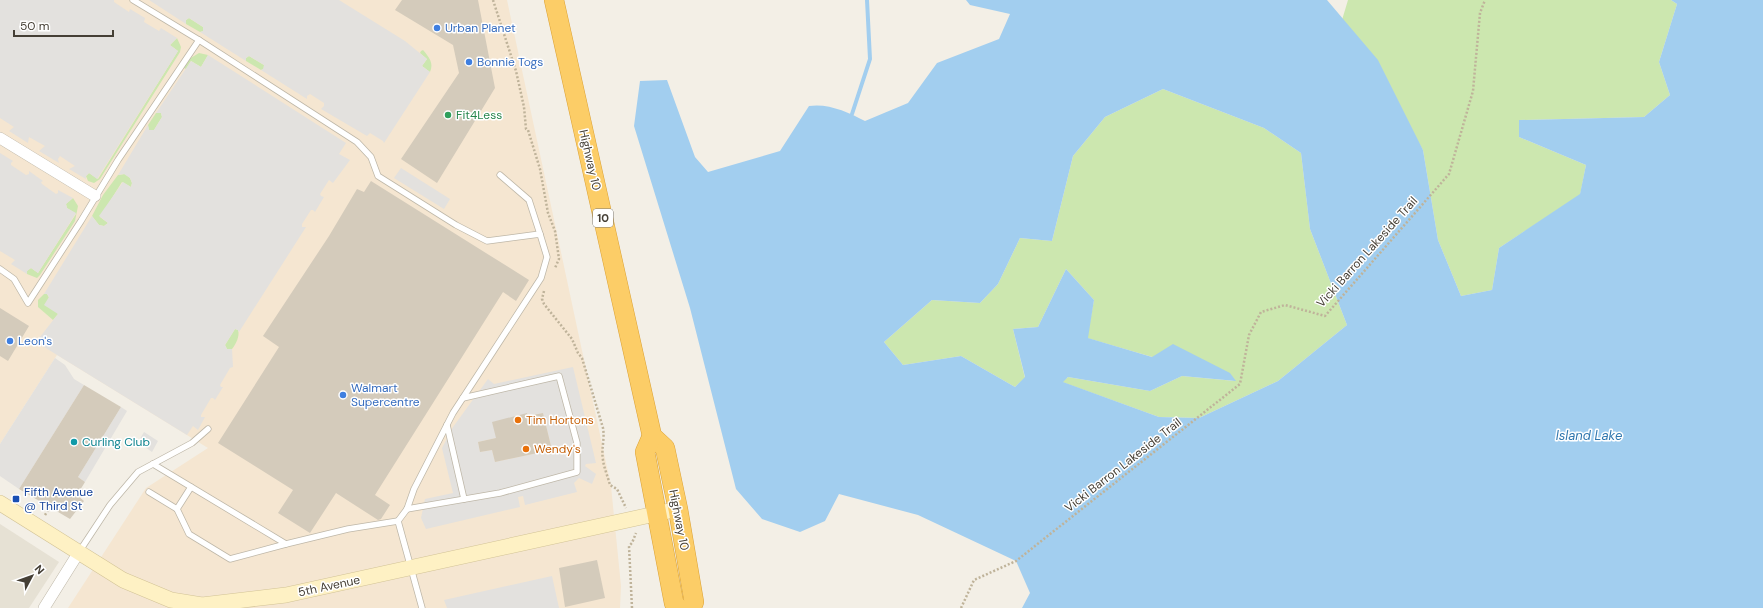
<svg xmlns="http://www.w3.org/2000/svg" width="1763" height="608" font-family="'DM Sans',sans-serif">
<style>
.residential{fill:#e6e1d4}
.commercial{fill:#f5e6d1}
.green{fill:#cce7af}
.parking{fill:#e3e1de;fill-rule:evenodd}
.water{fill:#a2ceef;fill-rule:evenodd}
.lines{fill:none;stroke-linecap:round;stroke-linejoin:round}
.stream{stroke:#a2ceef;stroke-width:4}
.building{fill:#d4cbbb}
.lane-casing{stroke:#beb7a8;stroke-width:7}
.street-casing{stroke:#beb7a8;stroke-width:12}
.secondary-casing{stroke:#d2c396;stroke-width:16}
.highway-casing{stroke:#dba237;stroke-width:20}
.path{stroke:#bfb39a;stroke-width:2.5;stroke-dasharray:2 2;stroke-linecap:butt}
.lane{stroke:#fff;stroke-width:5.5}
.street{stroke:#fff;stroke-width:11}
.secondary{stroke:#fef1c4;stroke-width:15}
.highway{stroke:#fccd67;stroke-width:19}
.shop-dot{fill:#3f7fe0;stroke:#fff;stroke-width:1.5}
.leisure-dot{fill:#2e9e5b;stroke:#fff;stroke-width:1.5}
.food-dot{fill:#e8710a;stroke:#fff;stroke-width:1.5}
.culture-dot{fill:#0f9aa8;stroke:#fff;stroke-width:1.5}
.transit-dot{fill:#1a4fb4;stroke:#fff;stroke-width:1.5}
.labels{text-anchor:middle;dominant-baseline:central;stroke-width:3;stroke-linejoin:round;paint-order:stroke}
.shield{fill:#fff;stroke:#7d7972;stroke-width:1}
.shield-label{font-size:11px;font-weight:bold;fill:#453f35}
.shop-label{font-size:12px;fill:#366cbe;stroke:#fff;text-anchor:start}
.leisure-label{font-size:12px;fill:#27864d;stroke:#fff;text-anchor:start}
.street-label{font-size:12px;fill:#453f35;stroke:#fff}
.food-label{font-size:12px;fill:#c56008;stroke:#fff;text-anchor:start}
.culture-label{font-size:12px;fill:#0d838f;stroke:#fff;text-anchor:start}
.transit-label{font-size:12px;fill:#164399;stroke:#fff;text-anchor:start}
.water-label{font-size:13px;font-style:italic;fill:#3077af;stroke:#fff}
</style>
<rect width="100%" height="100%" fill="#f3efe6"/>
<path class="residential" d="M0 524 59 562 29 608H0Z"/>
<path class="commercial" d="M0 0H507L611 486 621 586 620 608H68L146 488 208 448 57 355 0 444Z"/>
<g class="green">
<path d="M1348 0H1671L1677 4 1659 62 1670 95 1644 117 1519 120V137L1586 165 1580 195 1499 248 1492 290 1461 296 1438 240 1423 150 1342 20Z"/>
<path d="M189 18 203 27 204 31 200 32 186 24V20Z"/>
<path d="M177 38 181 47 180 52 100 179 94 183 88 181 86 176 89 173 98 179 178 51 170 45Z"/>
<path d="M423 50C429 57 434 63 430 72L422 66 427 59 420 53 421 51Z"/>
<path d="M199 53 208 55 201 67 191 61 186 69 184 68 189 59Z"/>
<path d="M249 56 264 65V69L261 70 246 61V58Z"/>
<path d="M1163 89 1264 128 1301 153 1310 229 1347 325 1278 381 1199 418 1159 417 1062 382 1068 377 1150 391 1182 376 1235 381 1087 338 1094 300 1066 269 1038 327 1013 329 1025 378 1015 387 961 356 903 365 884 342 932 300 980 303 998 284 1020 238 1052 241 1073 156 1105 117Z"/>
<path d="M156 113H161L162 117 154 130H149L148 125Z"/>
<path d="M125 174 130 178 132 183 131 187 122 182 100 217 108 223 104 226 99 225 92 216 103 195 118 175Z"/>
<path d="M73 198 78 206 75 221 40 275 37 278 27 274V271L31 268 38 273 76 214 67 208 66 204Z"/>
<path d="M44 294H47L58 314 53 320 38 307V300Z"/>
<path d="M235 329 238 330C240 336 236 344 232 349H227L225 345Z"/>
</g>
<g class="parking">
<path d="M0 0H114V2L129 12 130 9 145 18 144 22 159 31 161 28 177 38 170 45 178 51 97 179 89 173 86 176V179L69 169 75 166 60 156 58 159 59 163 39 151 45 146 29 137 28 143 9 131 14 127 0 118Z"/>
<path d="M149 0H339L405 41 427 59 422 66 430 72 384 143 383 141 370 133 367 136 321 109 324 106V103L310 94 307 96V99L261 70 263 69 264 65 249 56 246 58V61L200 32 203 31V27L189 18 186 20V24Z"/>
<path d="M208 55 346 143 339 154 350 160 333 183 329 180 320 194 321 196 324 197 315 212 313 210H311L302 224V227H306L239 332 238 330 235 329 225 345 227 349H232L233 367 230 368 220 385 221 387H223L215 400 213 398H211L201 415V417H205L198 430 193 426 187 435 36 342 58 314 44 305 49 297 47 294H44L92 216 99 225 104 226 108 223 99 216 123 182 131 187 132 183 130 178 124 174 118 175 148 125 149 130H154L162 117 161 113H156L191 61 201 67Z"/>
<path d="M0 153 13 161 11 163V165L26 175 29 174V171L43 181 41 182 42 184 56 194 58 193V190L73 198 66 204 67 208 76 213 38 273 31 268 27 271V274L11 264 15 260 0 251Z"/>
<path d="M401 168 450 199 444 209 394 178Z"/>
<path d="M55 358 65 365 74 379 84 385 19 489 0 476V444Z"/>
<path d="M573 367 596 463 586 464 585 466 596 474 592 484 579 478 574 483 577 492 525 505 523 496 518 497 520 507 426 529 421 518 425 499 453 493 442 448 453 427 488 379 494 384ZM527 413 528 416 543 413 552 450 495 462 492 450 480 452 478 442 496 438Z"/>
<path d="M121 407 127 411 85 482 78 477Z"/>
<path d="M144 432 158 441 152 452 138 442Z"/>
<path d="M552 576 559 608H447L444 600Z"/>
</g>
<path class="water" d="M966 0H1327L1378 60 1423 150 1438 240 1461 296 1492 290 1499 248 1580 194 1586 165 1519 137V120L1644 117 1670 95 1659 62 1677 4 1671 0H1763V608H1022L1030 593 1016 561 918 515 839 494 825 521 800 532 762 519 736 489 690 308 634 126 640 81 667 80 695 157 708 172 780 151 809 106C828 103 848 112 865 121L908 103 937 63 999 39 1010 14 970 5ZM1163 89 1264 128 1301 153 1310 229 1347 325 1278 381 1199 418 1159 417 1063 382 1068 377 1150 391 1182 376 1236 381 1230 373 1173 344 1152 357 1088 338 1094 300 1066 269 1038 327 1013 329 1025 377 1015 387 961 356 903 365 884 342 932 300 980 303 998 284 1020 238 1052 241 1073 156 1105 117Z"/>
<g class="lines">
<path class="stream" d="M852 114 870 59 867 0"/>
</g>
<g class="building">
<path d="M402 0H478L495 88 437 183 401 159 459 73 453 45 395 10Z"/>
<path d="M371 181 529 280 516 301 503 292 375 495 390 505 381 519 378 520 336 493 310 533 278 513 293 490 218 443 279 347 263 336 329 236 357 189 364 192Z"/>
<path d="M0 308 29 326 8 361 0 356Z"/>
<path d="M84 385 121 407 78 477 85 482 77 495 84 501 70 519 19 489Z"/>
<path d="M527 413 528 416 543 413 552 450 495 462 492 450 480 452 478 442 496 438 492 422Z"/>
<path d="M597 560 605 598 565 607 559 568Z"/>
</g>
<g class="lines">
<defs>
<g id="lane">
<path d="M133 0 199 40 357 142 371 157 378 176 456 225 487 241 540 234 547 257 541 278 453 413 414 489 407 509 398 521 422 608"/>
<path d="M500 175 529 200 540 234"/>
<path d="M0 269 14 279 28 303 81 221 118 160 199 40"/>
<path d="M447 425 464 499"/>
<path d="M149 492 177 509 189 534 230 559 286 544 153 464"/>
<path d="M177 509 191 487"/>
<path d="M407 509 500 493 577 472V443L559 376 463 398"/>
<path d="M286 544 348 529 398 521"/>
<path d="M79 552 110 505 138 472 192 443 208 429"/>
</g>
<g id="street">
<path d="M0 138 95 196"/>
<path d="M44 608 79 552"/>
</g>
<path id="secondary" d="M0 503 123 580 171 600 202 605 286 595 678 509"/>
<g id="highway">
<path d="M554 0 652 436 665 448 678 509 694 602 691 608"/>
<path d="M652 436 645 452 674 603 678 608"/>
</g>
</defs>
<use href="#lane" class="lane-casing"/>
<use href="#street" class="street-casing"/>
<use href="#secondary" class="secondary-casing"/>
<use href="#highway" class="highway-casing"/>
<g class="path">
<path d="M493 0 516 71 524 107 526 129 528 130 540 169 548 213 555 231 559 259 555 268"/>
<path d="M544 291 542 299 544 304 572 339 578 353 582 358 603 428C605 439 601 449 603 460 604 468 608 477 610 485L617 489 626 508"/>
<path d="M45 515 50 507"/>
<path d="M632 608 629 546 632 543 636 533"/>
<path d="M961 608 974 580 1016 561 1240 384 1249 335 1261 312 1285 305 1325 316 1449 174 1473 91 1480 13 1485 0"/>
</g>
<use href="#lane" class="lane"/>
<use href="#street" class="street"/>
<use href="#secondary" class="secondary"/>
<use href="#highway" class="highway"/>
</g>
<g class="shop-dot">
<circle cx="437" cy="28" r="4"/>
<circle cx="469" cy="62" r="4"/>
<circle cx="10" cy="341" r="4"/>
<circle cx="343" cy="395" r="4"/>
</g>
<circle class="leisure-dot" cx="448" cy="115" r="4"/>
<g class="food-dot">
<circle cx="518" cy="420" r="4"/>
<circle cx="526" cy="449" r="4"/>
</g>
<circle class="culture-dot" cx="74" cy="442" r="4"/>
<rect class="transit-dot" x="12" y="495" width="8" height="8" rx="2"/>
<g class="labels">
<rect class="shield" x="593" y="209" width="20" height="18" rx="3"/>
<g class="shield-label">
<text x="603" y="218">10</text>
</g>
<g class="shop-label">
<text x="445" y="28">Urban Planet</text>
<text x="477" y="62">Bonnie Togs</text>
<text x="18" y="341">Leon's</text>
<text x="351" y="388">Walmart<tspan x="351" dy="14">Supercentre</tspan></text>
</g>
<g class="leisure-label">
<text x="456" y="115">Fit4Less</text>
</g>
<g class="street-label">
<text transform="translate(590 160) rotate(77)">Highway 10</text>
<text transform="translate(1367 252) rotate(-48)">Vicki Barron Lakeside Trail</text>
<text transform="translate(1123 465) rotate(-38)">Vicki Barron Lakeside Trail</text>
<text transform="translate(679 520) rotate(79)">Highway 10</text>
<text transform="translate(329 586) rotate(-12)">5th Avenue</text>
</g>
<g class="food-label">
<text x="526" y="420">Tim Hortons</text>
<text x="534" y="449">Wendy's</text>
</g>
<g class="culture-label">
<text x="82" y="442">Curling Club</text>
</g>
<g class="transit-label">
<text x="24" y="492">Fifth Avenue<tspan x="24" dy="14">@ Third St</tspan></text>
</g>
<g class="water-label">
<text x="1589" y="435">Island Lake</text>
</g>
</g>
<g transform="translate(32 576) rotate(49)" stroke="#ffffff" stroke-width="3" paint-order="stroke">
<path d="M0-3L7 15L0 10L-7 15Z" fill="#453f35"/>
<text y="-6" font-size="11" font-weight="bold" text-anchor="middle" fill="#453f35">N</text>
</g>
<path d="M14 30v6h99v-6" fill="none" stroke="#453f35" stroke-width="2"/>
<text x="20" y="30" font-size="12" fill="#453f35" stroke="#ffffff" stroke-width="3" paint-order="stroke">50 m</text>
</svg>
